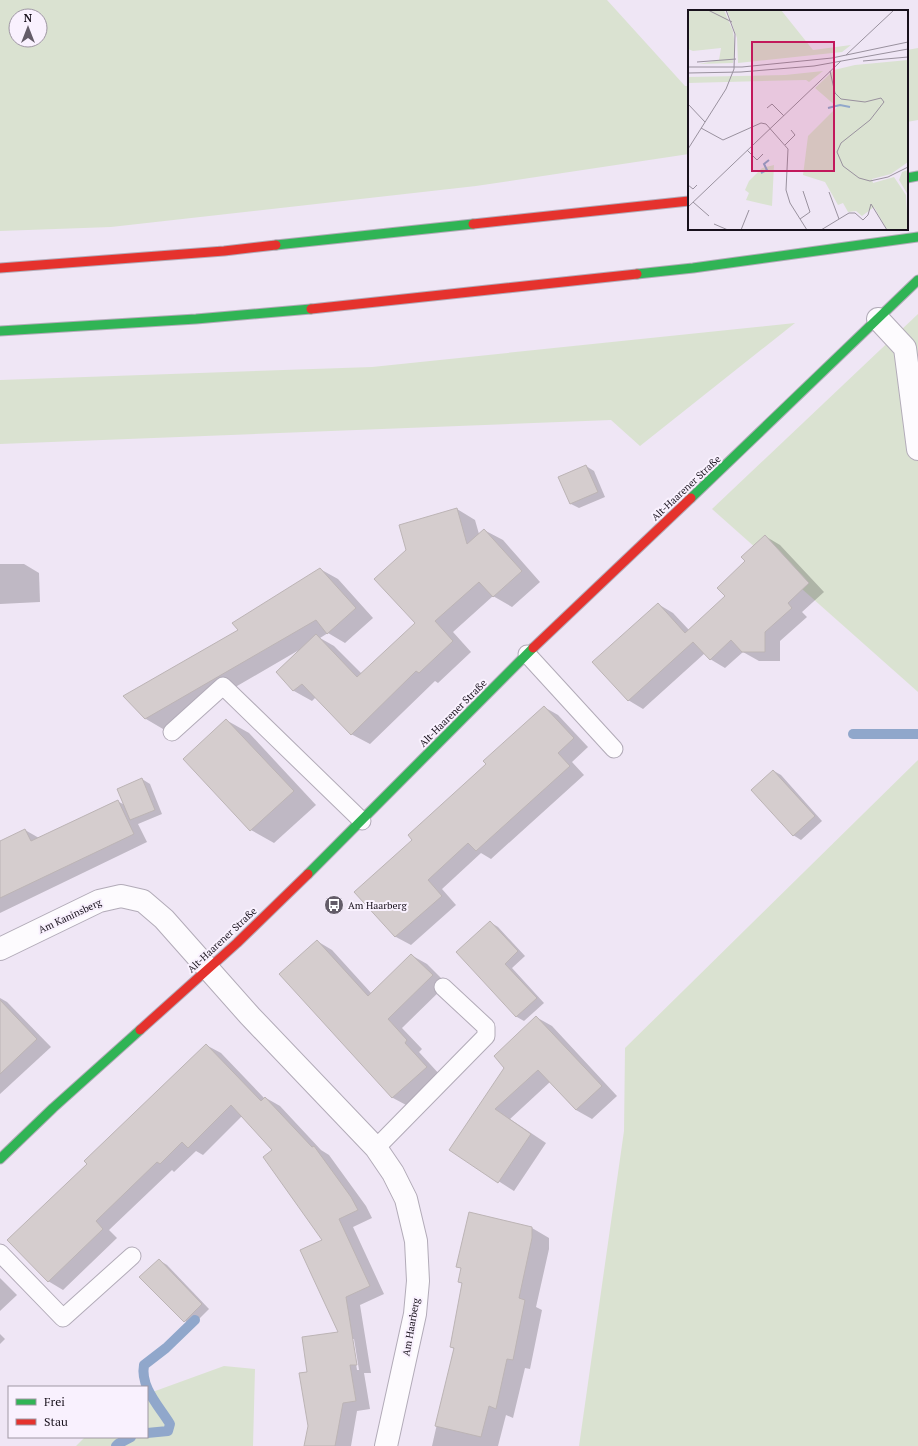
<svg xmlns="http://www.w3.org/2000/svg" width="918" height="1446" font-family="'PT Serif',serif">
<style>
.green{fill:#dae2d1;fill-rule:evenodd}
.shadow{fill:#0003;fill-rule:evenodd}
.lines{fill:none;stroke-linecap:round;stroke-linejoin:round}
.stream{stroke:#90a7cb;stroke-width:10}
.building{fill:#d5cdce;stroke:#bcb4b5}
.lane-casing{stroke:#b2abb8;stroke-width:19}
.street-casing{stroke:#b2abb8;stroke-width:24}
.fast-casing{stroke:#b2abb8;stroke-width:11}
.jam-casing{stroke:#b2abb8;stroke-width:11}
.lane{stroke:#fdfbfe;stroke-width:17}
.street{stroke:#fdfbfe;stroke-width:22}
.fast{stroke:#30b455;stroke-width:9}
.jam{stroke:#e5322d;stroke-width:9}
.labels{text-anchor:middle;dominant-baseline:central;stroke-width:4;stroke-linejoin:round;paint-order:stroke}
.street-label{font-size:10px;fill:#18111c;stroke:#f9f1fe}
.poi-label{font-size:10px;fill:#18111c;stroke:#f9f1fe;text-anchor:start}
.inset-river{fill:none;stroke:#90a7cb;stroke-width:2}
.inset-road{fill:none;stroke:#99919e;stroke-width:1}
.view{fill:#c2185b;fill-opacity:0.15;stroke:#c2185b;stroke-width:2}
.inset-edge{fill:none;stroke:#18111c;stroke-width:2}
</style>
<rect width="100%" height="100%" fill="#efe6f5"/>
<g class="green">
<path d="M0 0H607L685 86H689V154L476 186 111 227 0 231ZM16 16H40V40H16Z"/>
<path d="M918 48V120L907 122V50Z"/>
<path d="M918 314V692L712 509Z"/>
<path d="M795 323 640 446 611 420 0 444V380L372 367Z"/>
<path d="M918 760V1446H579L624 1131 625 1048Z"/>
<path d="M224 1366 255 1369 253 1446H76L85 1437H147V1394Z"/>
</g>
<g class="shadow">
<path d="M586 466 594 471 605 497 579 508 571 504 560 477Z"/>
<path d="M457 509 475 520 479 534 484 530 503 540 540 582 512 607 493 596 453 632 471 652 438 683 435 681 370 744 351 734 316 697 312 701 294 691 277 672 299 650 163 729 146 719 125 696 240 630 320 569 338 579 373 618 345 643 328 633 320 638 334 646 362 674 416 623Z"/>
<path d="M765 536 780 545 824 592 802 612 807 617 780 641V661H759L743 652 725 668 710 659 705 653 643 709 628 700 658 604 673 613 689 630 727 596 747 562Z"/>
<path d="M0 564H24L39 573 40 602 0 604Z"/>
<path d="M544 707 558 715 588 747 572 762 584 775 491 859 481 853 442 889 456 905 411 945 396 937 355 892 413 840Z"/>
<path d="M226 720 249 733 316 805 274 843 251 830 184 759Z"/>
<path d="M774 771 781 775 822 821 801 840 793 835Z"/>
<path d="M142 779 150 784 162 814 138 824 147 842 0 913V842L25 830 39 838 117 801 125 805Z"/>
<path d="M490 922 498 927 525 956 512 968 544 1003 524 1021 517 1017 457 952Z"/>
<path d="M317 941 332 950 372 994 411 955 427 964 447 984 402 1028 422 1049 419 1052 441 1076 408 1106 393 1098 281 974Z"/>
<path d="M0 998 7 1002 51 1047 0 1094Z"/>
<path d="M536 1017 552 1026 617 1096 592 1119 576 1110 550 1082 510 1119 546 1143 514 1191 450 1150 506 1068Z"/>
<path d="M206 1045 221 1053 265 1099 266 1098 280 1106 321 1150 329 1155 366 1206 372 1218 353 1227 384 1294 360 1305 371 1373H364L370 1409 357 1411 351 1446H305L309 1426 308 1373 340 1332 323 1240 274 1150 242 1116 203 1155 196 1151 174 1172 172 1170 109 1230 117 1238 63 1290 48 1281 88 1164ZM352 1339H354L359 1370H357Z"/>
<path d="M470 1214 532 1228 549 1238V1249L536 1307 542 1310 530 1369 525 1368 513 1418 506 1415 498 1446H432L454 1349 451 1347 463 1284 459 1282 462 1269 458 1266Z"/>
<path d="M159 1260 167 1265 209 1309 192 1326 185 1321Z"/>
<path d="M0 1278 17 1295 0 1311Z"/>
<path d="M0 1334 5 1339 0 1344Z"/>
</g>
<g class="lines">
<g class="stream">
<path d="M853 734H918"/>
<path d="M147 1433 168 1431 170 1424C159 1406 140 1387 144 1365L166 1348 195 1320"/>
<path d="M116 1446 118 1444 131 1437"/>
</g>
</g>
<g class="building">
<path d="M586 465 598 492 570 504 558 477Z"/>
<path d="M457 508 467 544 484 529 522 571 493 597 479 582 435 621 453 641 419 673 416 671 351 735 302 684 293 691 276 672 316 634 357 677 415 623 374 579 406 550 399 525Z"/>
<path d="M765 535 809 583 788 603 792 608 765 632V652H742L731 640 710 660 693 642 628 701 592 662 658 603 685 633 725 596 717 588 745 561 741 557Z"/>
<path d="M320 568 356 608 327 634 316 620 145 719 123 696 238 630 232 623Z"/>
<path d="M544 706 574 738 558 753 570 766 476 851 468 843 428 880 442 896 395 937 354 892 412 840 408 835 486 764 483 761Z"/>
<path d="M226 719 294 791 250 831 183 759Z"/>
<path d="M773 770 815 816 793 836 751 790Z"/>
<path d="M142 778 155 810 130 820 117 789Z"/>
<path d="M118 800 134 834 0 898V841L25 829 31 841Z"/>
<path d="M490 921 518 951 505 964 537 998 516 1017 456 952Z"/>
<path d="M317 940 368 996 411 954 433 975 388 1019 407 1040 405 1043 427 1067 392 1098 279 974Z"/>
<path d="M0 1000 37 1039 0 1074Z"/>
<path d="M536 1016 602 1086 576 1110 538 1070 495 1109 531 1134 498 1183 449 1150 504 1068 494 1056Z"/>
<path d="M206 1044 261 1101 265 1097 312 1147 314 1146 351 1197 358 1210 339 1219 370 1286 346 1297 357 1365H350L356 1401 343 1403 335 1446H304L308 1426 299 1373 307 1372 302 1337 338 1332 300 1250 322 1240 263 1157 272 1150 231 1105 188 1148 182 1142 160 1164 157 1162 96 1221 103 1229 48 1282 7 1240 87 1164 84 1161Z"/>
<path d="M469 1212 532 1227V1238L519 1298 525 1300 513 1360 507 1359 496 1409 489 1406 481 1437 435 1426 454 1348 450 1347 462 1283 458 1282 461 1268 456 1267Z"/>
<path d="M159 1259 202 1304 184 1322 139 1277Z"/>
</g>
<g class="lines">
<defs>
<g id="lane">
<path d="M527 654 614 749"/>
<path d="M172 732 223 686 362 821"/>
<path d="M376 1148 486 1036V1027L443 987"/>
<path d="M0 1253 63 1318 132 1256"/>
</g>
<g id="street">
<path d="M878 319 905 348 918 449"/>
<path d="M0 949 99 901 121 896 143 901 164 919 250 1016 376 1148 393 1173 406 1199 416 1241 418 1281 415 1314 386 1446"/>
</g>
<g id="fast">
<path d="M907 178 918 176"/>
<path d="M276 245 473 224"/>
<path d="M637 274 693 268 918 237"/>
<path d="M0 331 196 319 311 309"/>
<path d="M691 498 918 280"/>
<path d="M308 874 533 648"/>
<path d="M0 1159 53 1108 140 1030"/>
</g>
<g id="jam">
<path d="M473 224 689 201"/>
<path d="M0 268 224 251 276 245"/>
<path d="M311 309 637 274"/>
<path d="M533 648 691 498"/>
<path d="M140 1030 237 943 308 874"/>
</g>
</defs>
<use href="#lane" class="lane-casing"/>
<use href="#street" class="street-casing"/>
<use href="#fast" class="fast-casing"/>
<use href="#jam" class="jam-casing"/>
<use href="#lane" class="lane"/>
<use href="#street" class="street"/>
<use href="#fast" class="fast"/>
<use href="#jam" class="jam"/>
</g>
<defs>
<symbol id="bus-disc" viewBox="-11 -11 22 22"><circle r="9.5" fill="#635c68" stroke="#f9f1fe"/><path d="M-5-6H5V4H4V6H2V4H-2V6H-4V4H-5ZM-3.5-4V0h7V-4ZM-3.5 1.2v1.5H-2V1.2ZM2 1.2v1.5H3.5V1.2Z" fill="#fff"/></symbol>
</defs>
<g fill-rule="evenodd">
<use href="#bus-disc" x="323" y="894" width="22" height="22"/>
</g>
<g class="labels">
<g class="street-label">
<text transform="translate(686 488) rotate(-43)">Alt-Haarener Straße</text>
<text transform="translate(453 713) rotate(-45)">Alt-Haarener Straße</text>
<text transform="translate(70 916) rotate(-25)">Am Kaninsberg</text>
<text transform="translate(222 940) rotate(-43)">Alt-Haarener Straße</text>
<text transform="translate(411 1327) rotate(-80)">Am Haarberg</text>
</g>
<g class="poi-label">
<text x="348" y="905">Am Haarberg</text>
</g>
</g>
<g transform="translate(688 10)">
<rect width="220" height="220" fill="#efe6f5"/>
<path d="M0 0H36L45 21 47 37 45 53 11 54 31 50 33 38 5 41 0 39ZM39 0H93L125 40 163 35 154 42 50 53 49 28ZM220 50V152L203 164 184 169 185 173 206 167 218 185 220 220H199L186 197 174 206 168 201 160 202 155 193 150 195 137 172 115 165 120 126 149 97 127 78 146 60 167 55ZM135 61 121 72 118 70 0 73V67L97 65ZM86 155 84 196 58 190 61 183 57 180 61 171 74 158ZM220 160V185L211 170 214 162Z" fill="#dae2d1"/>
<path class="inset-river" d="M140 98 152 95 162 97M73 163 79 160 76 154 81 150"/>
<path class="inset-road" d="M20 0 44 12M158 45 206 0M175 51 220 47M9 52 48 49M0 57H54L144 48 220 32M142 61 147 83 153 89 177 92 193 88 196 92 182 110 153 133 149 142 155 156 171 168 182 171 200 167 220 157M0 63 53 62 126 56 220 39M0 94 17 112M79 98 84 94 96 106M13 118 35 130 73 113 78 114 100 139 98 180 102 193 119 220M97 135 107 125 103 120M0 139 38 79 46 59 47 24 38 0M59 140 69 150 75 144M0 175 5 179 9 175M141 182 151 209M5 192 21 206M183 194 199 220M0 197 153 51M112 209 122 202 115 181M175 210 180 205 183 194M26 214 40 220M53 220 61 200M133 220 161 203H167L175 210"/>
<path class="view" d="M64 32H146V161H64Z"/>
<rect width="220" height="220" class="inset-edge"/>
</g>
<rect x="8" y="1386" width="140" height="52" fill="#f9f1fe" stroke="#9f97a4"/>
<rect x="16" y="1399" width="20" height="6" fill="#30b455" stroke="#9f97a4"/>
<text x="44" y="1406" font-size="12" fill="#18111c">Frei</text>
<rect x="16" y="1419" width="20" height="6" fill="#e5322d" stroke="#9f97a4"/>
<text x="44" y="1426" font-size="12" fill="#18111c">Stau</text>
<g transform="translate(28 28)"><circle r="19" fill="#f9f1fe" stroke="#9f97a4"/>
<path d="M0-3L7 15L0 10L-7 15Z" fill="#635c68"/>
<text y="-6" font-size="11" font-weight="bold" text-anchor="middle" fill="#18111c">N</text>
</g>
</svg>
